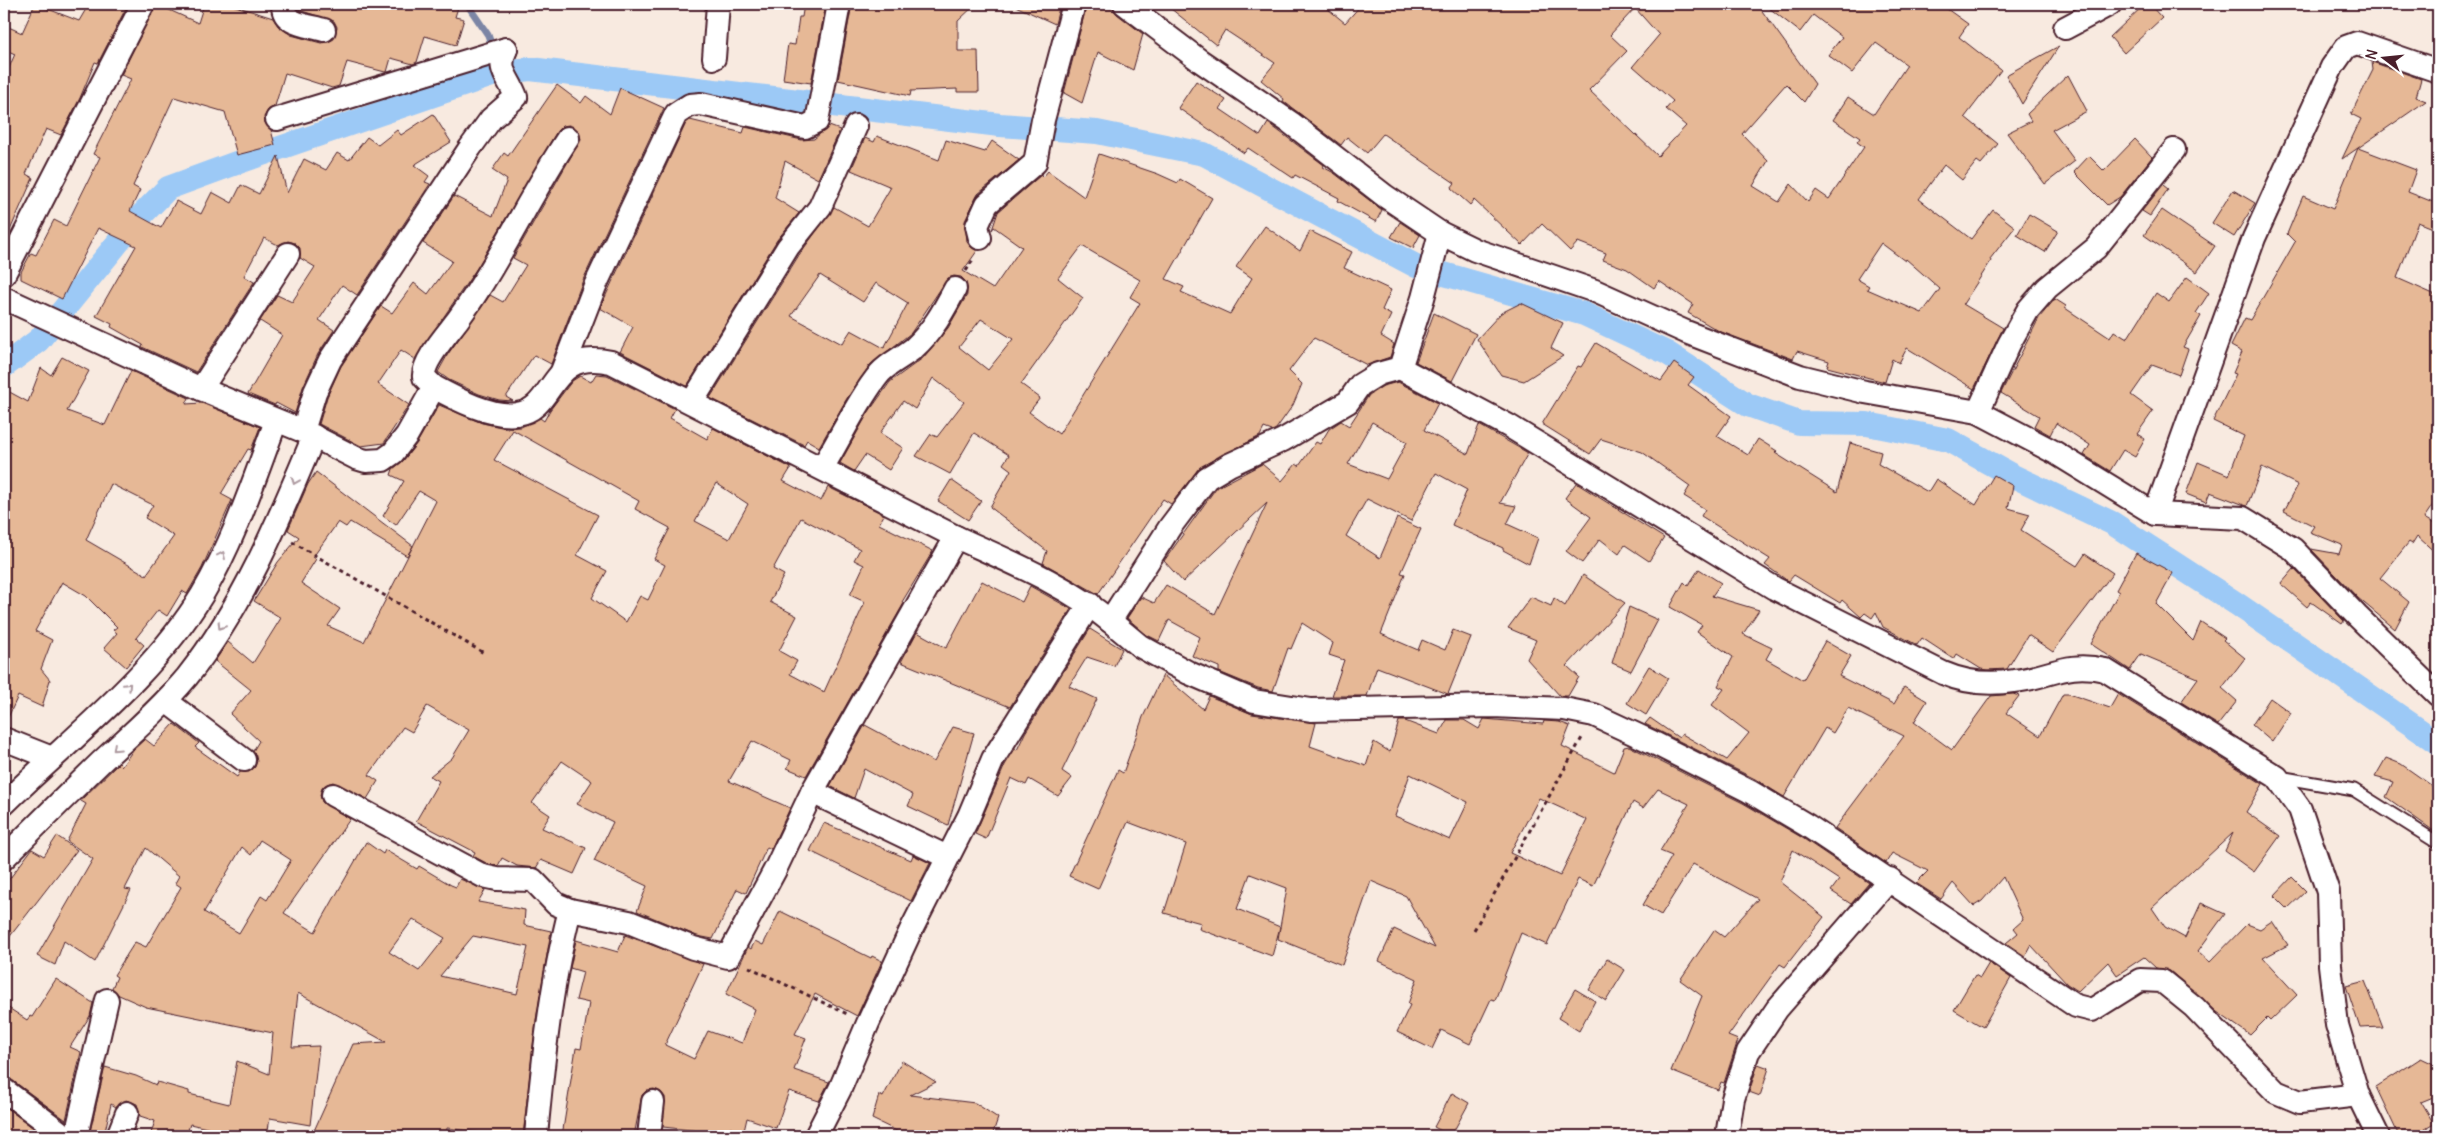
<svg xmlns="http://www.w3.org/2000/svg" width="2442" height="1140" font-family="Delius,sans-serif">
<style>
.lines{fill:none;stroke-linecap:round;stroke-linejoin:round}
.stream{stroke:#7b85a5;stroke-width:7}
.canal{stroke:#9cc9f6;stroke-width:24}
.building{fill:#e6b896;stroke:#4a1f2b;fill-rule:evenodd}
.lane-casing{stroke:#4a1f2b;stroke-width:15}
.street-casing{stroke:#4a1f2b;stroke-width:26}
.path{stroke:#4a1f2b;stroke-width:3;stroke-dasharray:4 4;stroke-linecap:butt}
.lane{stroke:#fff;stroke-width:11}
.street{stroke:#fff;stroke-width:22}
.oneway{stroke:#ae9aa0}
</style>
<rect width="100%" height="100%" fill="#f8eae0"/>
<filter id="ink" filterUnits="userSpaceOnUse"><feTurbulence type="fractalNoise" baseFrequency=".02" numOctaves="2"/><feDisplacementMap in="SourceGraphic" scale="10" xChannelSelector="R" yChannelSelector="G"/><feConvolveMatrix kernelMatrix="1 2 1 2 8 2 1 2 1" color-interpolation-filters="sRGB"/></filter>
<g filter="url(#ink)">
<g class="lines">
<path class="stream" d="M467 4 488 35 493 49"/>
<path class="canal" d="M4 366 39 340 133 224 168 188 239 162 498 73 530 69 1000 125 1097 132 1204 154 1416 266 1584 314 1667 353 1748 405 1799 423 1867 424 1948 440 2011 475 2112 523 2237 604 2438 743"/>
</g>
<g class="building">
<path d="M35 4 79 21 89 4H123L127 6 98 63 95 62 80 98 61 135 46 129 26 174 33 178 4 244V79L15 54 4 49V25L22 33Z"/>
<path d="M156 4 198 23 204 4H229L273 18 278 26 291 35 321 43 328 42 334 39 337 27 334 21 302 11 297 8 296 4H459L455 17 464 19 456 45 425 36 417 62 413 64 391 58 387 72H385L347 62 339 86 332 88 285 73 275 106 268 110 264 117 265 123 271 130 275 145 237 155 225 112 174 97 133 186 140 190 130 211 161 228 176 201 201 214 212 192 232 203 241 185 259 194 278 156 287 193 304 159 326 170 337 153 349 160 367 137 378 145 397 130 401 135 433 114 451 142 414 165 429 176 425 182 430 184 357 295 342 285 319 320 334 330 318 354 303 387 295 413 276 403 275 405 248 394 282 335 260 321 277 295 292 302 315 267 300 258V248L295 243 288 241 278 245 264 238 244 276 254 282 196 372 142 347 143 345 111 327 112 324 96 316 136 246 98 228 62 299 21 279V272L31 253 36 255 54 220 66 226 100 157 93 154 131 79 121 75Z"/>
<path d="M804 4H826L811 83 783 79 788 44 795 45 799 17H802Z"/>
<path d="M852 4H976L958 21V51H978L979 92H957V89L911 91 910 96 838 80Z"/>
<path d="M1011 4H1060L1055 24Z"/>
<path d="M1087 4H1109L1117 14 1143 34 1133 70 1098 52 1082 103 1064 93Z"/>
<path d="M1165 4H1322L1345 23 1362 4H1757L1815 84 1804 102 1786 84 1742 134 1768 161 1753 186 1779 202 1791 184 1808 202 1816 190 1829 199 1864 147 1857 142 1860 138 1833 120 1848 97 1874 114 1907 65 1876 43 1852 73 1828 55 1842 37 1813 15 1800 32 1764 4H1940L1968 24 1959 37 2001 70 1965 117 1998 144 1981 164 1977 161 1962 180 1944 165 1919 199 1971 239 1993 210 2015 227 1990 259 1991 261 1963 304 2003 328 1974 389 1907 348 1899 363 1892 359 1885 382 1827 367 1829 361 1797 351 1793 359 1719 331 1688 313 1693 304 1659 281 1654 288 1627 269 1603 260 1606 253 1578 242 1570 251 1542 224 1522 245 1474 200 1470 205 1451 188 1455 183 1383 134 1367 153 1347 137 1341 145 1283 101 1284 99 1261 80 1275 63 1225 30 1216 45ZM1635 8 1659 35 1633 66 1673 101 1666 109 1686 126 1658 156 1589 90 1627 51 1610 35ZM1881 243 1905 261 1906 259 1940 289 1922 313 1867 289 1869 286 1857 279Z"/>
<path d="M2145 4H2149L2162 18 2124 53 2110 37Z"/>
<path d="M2059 46 2022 104 2006 75Z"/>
<path d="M2372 62 2421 79 2416 97 2426 101 2358 148 2416 170 2408 192 2438 204V230L2418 222 2397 278 2438 296V497L2424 518 2438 526V555L2417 536 2412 544 2409 542 2380 578 2409 602 2395 629 2358 598 2311 549 2339 554 2342 545 2310 532 2314 526 2284 511 2298 485 2262 467 2247 506 2210 492 2206 502 2186 494 2198 462 2229 475 2244 436 2213 421 2236 374 2233 373 2242 352 2231 346 2245 318 2250 320 2295 242 2287 234 2303 196 2333 209 2358 148 2342 159 2361 119 2351 114 2373 70Z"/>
<path d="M2068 75 2087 111 2052 130 2075 161 2045 184 2007 133 2031 121 2027 114Z"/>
<path d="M1196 81 1226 100 1220 109 1260 136 1268 123 1324 165 1323 167 1334 173 1382 210 1376 222 1338 201 1339 198 1295 175 1293 178 1248 148 1244 153 1178 108Z"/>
<path d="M557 85 581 103 586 96 610 114 620 88 664 108 583 280 551 364 534 355 506 397 513 401 499 400 479 394 449 380 438 372 448 354 490 295 503 302 526 265 513 258 581 139 579 132 569 125 562 126 557 131 477 268 415 359 401 350 378 384 409 405 384 443 361 446 319 424 327 397 341 366 381 306 392 313 414 283 428 294 452 261 423 243 454 196 493 216 507 180 492 170 504 153 508 156Z"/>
<path d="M690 120 743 133 745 127 802 140 814 139 829 126 840 130 818 179 785 161 775 198 799 213 777 240 687 386 620 352 633 327 600 308 686 123Z"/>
<path d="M877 136 939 160 946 140 985 152 992 141 1019 160 978 194 965 221 967 242 971 247 977 251 963 271 993 289 1022 247 994 227 992 230 998 212 1041 175 1043 177 1048 171 1084 197 1099 154 1158 174 1178 183 1180 179 1212 198 1166 279 1184 287 1181 292 1230 314 1252 278 1236 267 1265 226 1300 251 1310 231 1352 252 1344 268 1391 290 1382 310 1391 315 1381 336 1394 344 1390 357 1367 365 1314 338 1289 371 1302 384 1293 405 1276 429 1272 431 1264 428 1260 436 1200 467 1171 504 1163 499 1098 594 1043 563 1047 551 990 507 1011 470 1003 464 1009 455 974 433 950 474 916 456 931 434 937 437 964 402 933 378 915 409 903 401 880 433 903 448 889 470 865 455 854 471 840 463 868 413 890 382 923 358 948 328 967 295 966 282 961 277 954 276 948 278 911 333 870 365 846 400 819 447 807 440 804 445 710 398 799 255 834 207 868 226 891 187 851 170 865 138 874 142ZM1082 246 1140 280 1130 297 1140 303 1059 434 1029 412 1040 398 1021 384 1083 298 1058 278ZM820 275 863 302 876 283 908 303 884 348 851 330 842 344 791 316ZM981 319 1013 339 988 370 959 347Z"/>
<path d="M2135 139 2152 157 2120 197 2107 205 2074 172 2089 156 2104 171Z"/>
<path d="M2163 185 2168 189 2150 216 2142 211Z"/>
<path d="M2233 190 2255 203 2234 237 2212 223Z"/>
<path d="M2162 210 2215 246 2197 272 2144 235Z"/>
<path d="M2029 214 2058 231 2045 252 2017 235Z"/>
<path d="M1400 222 1420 235 1413 248 1391 237Z"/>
<path d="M2187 277 2209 293 2196 313 2201 316 2183 347 2188 349 2179 375 2152 365 2131 395 2153 411 2137 434 2145 439 2135 457 2123 450 2110 471 2084 455 2090 445 2056 423 2050 435 2034 426 2039 416 2001 393 2039 318 2055 299 2066 306 2065 308 2110 338 2114 331 2127 339 2156 293 2169 302Z"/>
<path d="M1521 303 1563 323 1551 348 1563 356 1524 381 1501 375 1477 339 1501 313Z"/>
<path d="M1434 313 1476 334 1452 381 1416 362Z"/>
<path d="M1596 343 1661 381 1674 363 1694 377 1688 385 1731 416 1717 436 1748 455 1758 439 1777 451 1775 453 1837 492 1850 443 1881 452 1878 464 1928 492 1936 479 1976 505 1994 475 2013 486 2008 508 2030 514 2021 530 2077 566 2085 554 2113 573 2053 652 2028 635 2007 669 1987 670 1981 669 1957 654 1954 659 1922 638 1917 645 1883 627 1876 612 1872 618 1865 613 1861 617 1842 600 1840 603 1794 575 1789 581 1785 579 1765 565 1770 559 1701 516 1705 509 1684 496 1690 486 1642 452 1601 439 1590 454 1542 424 1578 366 1581 367Z"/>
<path d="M62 357 89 371 67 411 105 425 131 371 189 398 186 404 202 403 260 427 251 450 248 449 221 494 232 500 202 568 187 594 182 591 167 616 158 610 136 638 144 645 126 667 104 648 117 633 113 630 117 627 86 596 62 582 35 631 52 640 41 669 50 680 42 707 18 696 4 726V389L28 402 41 368 51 375ZM111 484 153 505 145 518 174 536 146 575 86 540Z"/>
<path d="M596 374 607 375 675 409 670 418 707 439 713 428 791 468 783 481 821 501 828 487 881 513 884 515 879 524 933 551 902 602 904 603 806 776 787 768 791 760 752 741 729 781 790 808 771 849 767 847 746 893 737 889 713 939 697 936 637 911 647 886 594 861 613 822 577 804 592 781 562 761 532 803 550 815 542 828 586 848 574 874 541 860 536 868 517 866 502 858 498 866 488 864 473 856 475 852 416 821 439 781 430 776 452 758 469 730 427 706 412 732 403 727 369 775 378 781 367 799 333 782 327 784 322 788 320 795 322 802 350 819 284 913 315 932 366 842 383 854 385 850 417 869 419 866 451 885 456 887 460 879 485 890 478 902 525 910 524 925 551 931 536 1020 523 1136H482L483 1133 447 1128 446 1136H333L313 1133 353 1044 386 1042 298 993 292 1047 319 1046 310 1125 270 1118 267 1136H241L190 1124 186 1136H150L155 1121 140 1116 137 1104 126 1100 116 1107 111 1104 104 1136H89L105 1067 136 1076 156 1085 157 1082 189 1091V1094L229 1104 237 1061 269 1074 273 1033 146 1007 119 995 112 988 117 977 114 975 135 942 146 947 181 887 175 883 179 876 146 848 125 889 131 890 95 962 64 941 55 965 37 956 93 859 67 841 86 804 81 801 82 799 119 763 122 766 133 750 145 739 154 746 174 724 199 743 195 747 237 777 240 772H249L255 767 257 761 253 751 259 741 230 714 251 690 215 661 228 642 253 663 281 618 254 601 278 562 299 537 288 530 308 484 316 472 413 546 407 556 350 522 346 527 338 522 313 557 316 559 301 583 340 609 328 626 364 642 436 501 419 491 396 525 383 516 404 481 391 475 393 469 403 461 417 443 439 405 482 423 506 428 521 427 540 418 544 421 550 410 572 381 580 376 591 382ZM513 430 639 501 635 509 670 528 654 559 665 565 648 600 640 596 626 622 592 598 607 571 577 555 598 515 494 460ZM716 483 748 504 729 539 695 521ZM801 518 860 549 854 560 864 565 850 595 865 602 824 692 790 674 797 661 779 651 797 616 770 602 784 575 773 569ZM260 840 291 860 267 900 261 896 239 933 204 912 242 847 251 855ZM413 919 445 938 419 971 389 952ZM473 936 528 947 517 994 440 976Z"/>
<path d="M1398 382 1438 403 1424 430 1468 454 1479 425 1528 453 1500 503 1516 506 1507 524 1538 538 1529 564 1503 550V548L1452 525 1467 490 1436 473 1411 521 1367 499 1346 536 1380 558 1397 518 1421 529 1401 573 1405 574 1381 634 1418 650 1422 640 1445 650 1453 630 1471 637 1448 694 1377 667 1367 696H1332L1344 660 1329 655 1333 643 1302 623 1291 649 1288 648 1273 691 1258 688 1219 672V667L1192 656 1200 637 1169 620 1159 641 1147 635 1127 618 1141 597 1154 603 1166 585 1215 614 1267 503 1183 582 1164 561 1216 488 1262 464 1282 481 1296 464 1299 466 1316 442 1320 444 1329 429 1341 421 1349 426 1369 395 1383 386ZM1372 422 1407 442 1387 479 1348 464Z"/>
<path d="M951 480 981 501 968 520 938 501Z"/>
<path d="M1576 483 1664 538 1649 561 1625 545 1619 554 1600 539 1582 563 1566 551 1591 517 1565 498Z"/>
<path d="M2136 553 2173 573 2156 604 2193 641 2201 622 2225 638 2223 640 2245 658 2222 688 2237 701 2218 725 2181 702 2198 678 2141 654 2130 670 2091 644 2119 592 2116 590Z"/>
<path d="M1699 569 1721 583 1712 596 1759 610 1743 634 1772 648 1766 659 1803 680 1825 641 1851 656 1839 676 1894 704 1904 687 1927 701 1914 722 1952 750 1991 696 2013 694 2019 696 2006 713 2040 736 2063 694H2069L2110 708 2118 694 2263 784 2246 812 2280 836 2254 872 2225 851 2233 833 2152 908 2165 927 2185 938 2201 903 2225 914 2198 951 2210 962 2247 924 2260 929 2272 921 2288 945 2263 958 2297 995 2270 1021 2267 1018 2250 1035 2217 1012 2170 971 2156 968 2144 957 2117 975 2108 962 2078 991 2067 984 2031 945 2025 956 2006 943 2018 933 2014 928 2023 920 2003 877 1982 901 1974 906 1953 883 1941 899 1916 883 1928 871 1892 853 1886 863 1835 828 1904 736 1848 708 1833 733 1825 728 1784 797 1755 779 1645 724 1650 718 1679 738 1682 734 1727 760 1749 733 1712 705 1724 689 1718 686 1733 657 1697 632 1702 625 1670 607 1684 582 1688 586Z"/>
<path d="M2294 569 2344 621 2342 624 2311 602 2307 607 2281 584Z"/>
<path d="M1583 575 1625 603 1567 666 1579 677 1568 696H1560L1527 659 1536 640 1508 628 1531 597 1551 606 1554 598 1565 606Z"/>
<path d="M982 581 1022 602 1030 586 1071 609 1010 707 901 662 917 632 946 648Z"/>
<path d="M1629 607 1658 620 1631 671 1612 663Z"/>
<path d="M1090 629 1122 649 1114 666 1087 657 1069 686 1097 699 1062 771 1072 778 1058 796 1029 779 1026 785 1011 778 986 839 975 834 1005 765 1015 749 1017 750 1025 733Z"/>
<path d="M1649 666 1668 678 1646 715 1627 703Z"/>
<path d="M1163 675 1203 709 1209 696 1252 714 1316 723 1310 746 1366 766 1374 742 1390 752 1399 721H1405L1439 734 1447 720H1464L1479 729 1484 719 1543 724 1544 721 1559 722 1570 726 1562 746 1614 772 1624 747 1629 746 1743 803 1801 837 1869 883 1851 904 1831 891 1839 880 1793 850 1780 882 1824 917 1785 967 1780 964 1728 1036 1738 1040 1724 1083 1721 1082 1718 1090 1671 1071 1702 996 1680 980 1714 930 1724 937 1758 899 1693 864 1661 915 1643 905 1672 856 1660 851 1689 804 1658 789 1643 808 1633 802 1593 886 1578 879 1547 945 1521 933 1495 1000 1491 999 1470 1044 1441 1030 1432 1049 1397 1032 1410 1005 1408 1004 1417 979 1379 961 1394 929 1435 948 1406 896 1371 881 1342 965 1278 939 1280 927 1272 956 1199 929 1201 923 1164 913 1186 844 1128 822 1098 889 1069 876 1118 770 1123 773 1143 717ZM1410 774 1468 802 1450 840 1395 816ZM1539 798 1587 820 1560 876 1510 853ZM1250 874 1287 888 1280 927 1237 909Z"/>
<path d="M2270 698 2291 713 2272 742 2252 725Z"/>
<path d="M865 725 934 762 953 727 974 733 948 825 908 806 913 795 864 769 854 798 830 786Z"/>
<path d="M2386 758 2401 764 2438 790V834L2386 797 2393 782 2375 777Z"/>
<path d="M824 823 911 860 913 855 930 863 911 901 810 851Z"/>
<path d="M57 836 77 850 4 944V886L32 849 44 856Z"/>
<path d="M2292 877 2306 891 2287 909 2274 896Z"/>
<path d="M780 911 821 931 820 933 871 958 872 956 882 961 857 1016 815 994 795 1034 806 1038 794 1070 829 1082 819 1101 789 1091 776 1128 747 1118 744 1131 730 1128 728 1136H708L709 1132 663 1127 665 1097 661 1092 654 1089 647 1090 642 1095 634 1136H562L576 1048 581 1049 589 1003 576 1000 583 972 570 968 576 940 618 952 625 935 703 964 665 1045 694 1059 708 1031 742 1043 755 1009 726 994 748 947 751 949 755 941 763 945Z"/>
<path d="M1607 959 1625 970 1606 1001 1589 990Z"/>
<path d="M1989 963 2011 978 1983 1027 1954 1010 1975 975 1980 978Z"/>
<path d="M56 979 93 1003 90 1016 70 1047 81 1052 66 1120 12 1080 4 1077V1005L27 1020 30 1016 32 1017Z"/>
<path d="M2365 981 2383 1027 2360 1028 2346 986Z"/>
<path d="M1575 989 1595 1001 1579 1031 1558 1018Z"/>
<path d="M2421 1058 2438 1066V1095L2421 1102 2434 1124 2413 1136H2399L2376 1087Z"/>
<path d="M902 1061 936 1082 910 1095 975 1103 998 1118 992 1136H907L872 1119 879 1095 883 1097Z"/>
<path d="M1758 1064 1769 1068 1760 1096 1749 1092Z"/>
<path d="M1452 1093 1469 1103 1451 1136 1434 1127Z"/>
<path d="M4 1106 44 1136H4Z"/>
</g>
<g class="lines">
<defs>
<path id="lane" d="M2279 777 2354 790 2438 843"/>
<g id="street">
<path d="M283 4C282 25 308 25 324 30"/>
<path d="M1125 4 1199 60 1291 123 1385 196 1440 233 1475 250 1595 291 1686 332 1800 376 1865 392 1978 412 2054 452 2155 514 2243 518 2293 549 2357 616 2438 695"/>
<path d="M2065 28 2110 4"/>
<path d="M714 58 718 4"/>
<path d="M277 119 506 49"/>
<path d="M980 238 977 226 987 204 1035 163 1043 120 1074 4"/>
<path d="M4 274 143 4"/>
<path d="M4 298 201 389 303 431 356 458 366 461 383 460 393 453 407 435 434 387C456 399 492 418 517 414 557 409 547 348 611 362L956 537C1008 561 1066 584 1110 621L1170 527 1207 478 1229 465 1283 440 1348 402 1360 385 1378 374 1400 368 1423 298 1440 233"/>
<path d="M1400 368 1509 426 1774 588 1943 673C1966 683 1989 685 2014 681 2051 677 2065 661 2105 670L2277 777 2300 809 2328 892 2330 965 2337 1025 2358 1095 2378 1136"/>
<path d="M561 374 595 286 676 114 690 105 701 104 805 127 817 121 839 4"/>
<path d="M434 387 424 377C422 361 449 332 459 318 500 262 529 196 568 138"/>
<path d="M201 389 288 254"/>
<path d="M692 402 788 247 820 207 856 126"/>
<path d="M1978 412 2009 344 2028 310 2047 288 2096 248 2174 150"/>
<path d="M303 431 315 392 330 360 470 148 491 119 516 97C509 77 496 71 506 49"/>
<path d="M822 468C840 439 859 398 880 373 889 363 903 357 914 348 932 332 944 310 955 289"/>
<path d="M2155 514 2254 238 2332 67 2346 47 2357 43 2438 71"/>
<path d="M1110 621 1140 646 1189 673 1254 701 1311 710 1493 706 1564 709 1594 715 1652 742 1749 791 1808 826 2076 1006 2092 1010 2140 980 2162 981 2194 1007 2276 1092 2300 1102 2358 1095"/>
<path d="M166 701 244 760"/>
<path d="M4 739 52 758"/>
<path d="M812 792 947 857"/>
<path d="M333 795 483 876 497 879 533 880 556 904 570 910"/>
<path d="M4 804C71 738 152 677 202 595 234 541 254 480 276 421"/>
<path d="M4 858C36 826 68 794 101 762 130 735 161 708 187 677 244 605 279 520 314 436"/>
<path d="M4 1090 65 1136"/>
<path d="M76 1136 107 1000"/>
<path d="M118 1136 127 1113"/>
<path d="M536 1136C543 1061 551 983 570 910L629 922 693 948 728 957 775 870 812 792 956 537"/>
<path d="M649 1136 653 1102"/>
<path d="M816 1136 840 1089 868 1023 911 930 969 816 993 759 1090 604"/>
<path d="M1727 1136 1733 1099 1748 1052 1777 1009 1890 879"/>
</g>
</defs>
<use href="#lane" class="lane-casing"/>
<use href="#street" class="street-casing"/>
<g class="path">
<path d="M966 271 973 260"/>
<path d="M292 542 484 653"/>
<path d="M1474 930 1583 736"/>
<path d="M749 967 847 1014"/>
</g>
<use href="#lane" class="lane"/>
<use href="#street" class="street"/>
</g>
<defs><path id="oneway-chevron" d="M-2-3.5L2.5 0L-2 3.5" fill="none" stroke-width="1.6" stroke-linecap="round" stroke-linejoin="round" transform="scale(1.25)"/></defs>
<g class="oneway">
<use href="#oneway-chevron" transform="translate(295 481) rotate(112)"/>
<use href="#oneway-chevron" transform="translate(222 555) rotate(-65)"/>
<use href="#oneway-chevron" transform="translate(221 626) rotate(122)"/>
<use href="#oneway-chevron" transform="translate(128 686) rotate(-46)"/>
<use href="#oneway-chevron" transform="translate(116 748) rotate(137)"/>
</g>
</g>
<rect width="2442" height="1140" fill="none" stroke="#fff" stroke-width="20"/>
<rect x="10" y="10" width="2422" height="1120" fill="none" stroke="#4a1f2b" stroke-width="2" filter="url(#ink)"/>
<g transform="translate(2384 58) rotate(286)" stroke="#ffffff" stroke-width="4" paint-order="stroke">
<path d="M0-4L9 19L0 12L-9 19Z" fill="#4a1f2b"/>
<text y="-8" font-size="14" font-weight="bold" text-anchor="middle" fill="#4a1f2b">N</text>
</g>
</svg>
